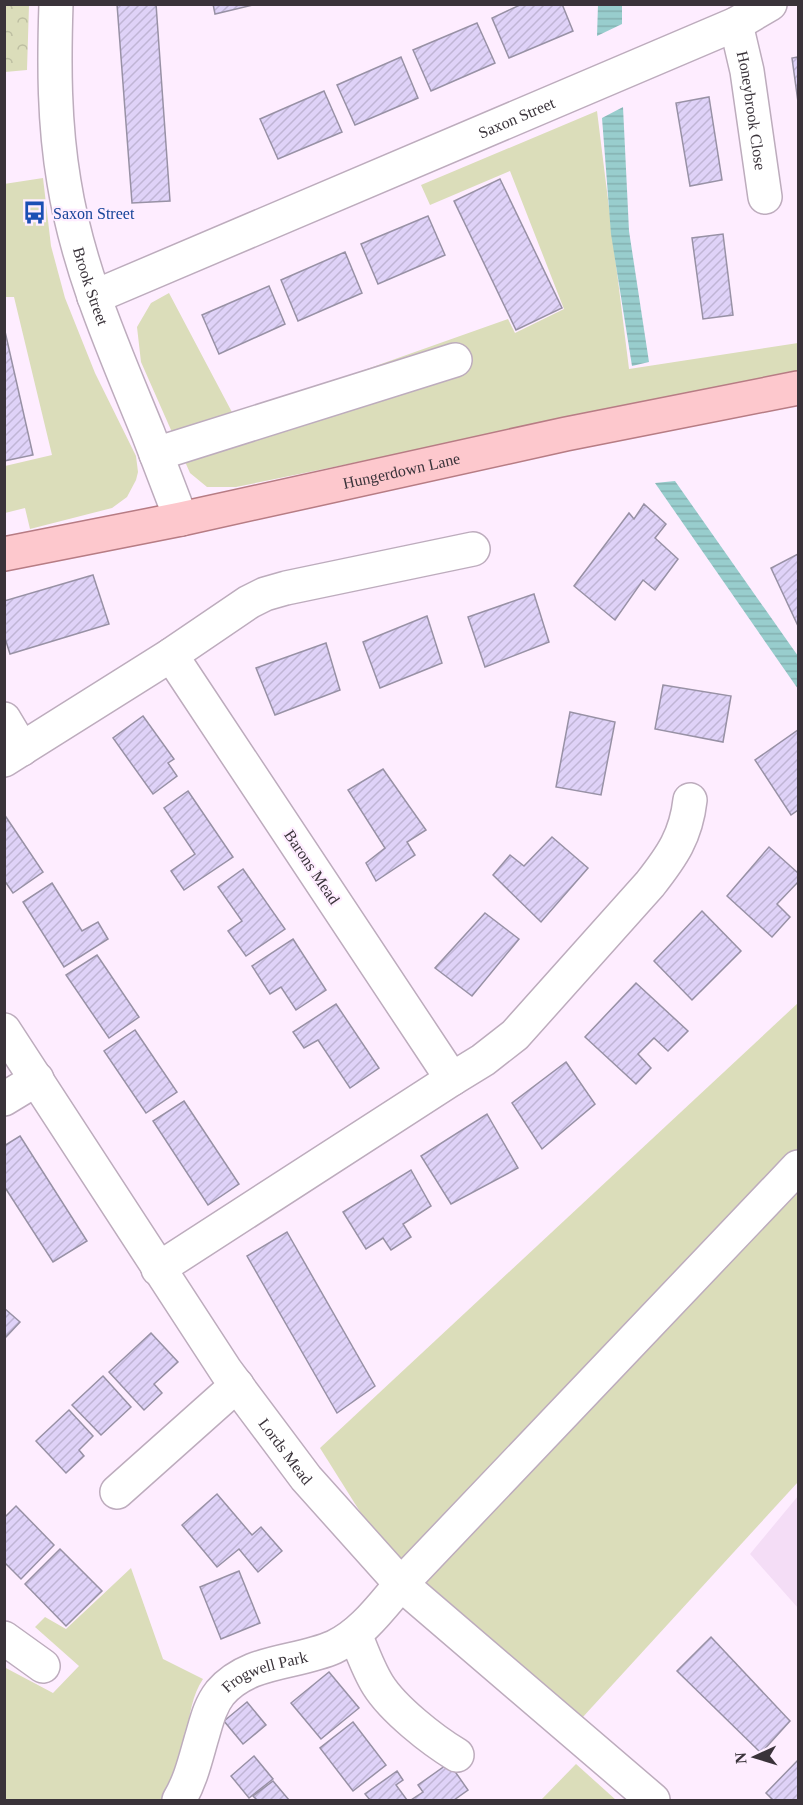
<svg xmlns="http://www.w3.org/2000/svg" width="803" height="1805" font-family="Georgia,serif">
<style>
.built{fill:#f4ddf6}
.green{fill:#dbddba}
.forest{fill:url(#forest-crowns)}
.water{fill:url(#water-rules)}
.building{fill:url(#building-hatch);stroke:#9891a5;stroke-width:1.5}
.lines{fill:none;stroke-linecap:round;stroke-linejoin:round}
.minor-casing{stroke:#bdacbd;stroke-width:36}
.major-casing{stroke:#b77c84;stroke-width:36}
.minor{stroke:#fff;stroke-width:33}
.major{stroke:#fdc8cd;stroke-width:33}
.labels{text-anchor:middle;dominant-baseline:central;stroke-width:4.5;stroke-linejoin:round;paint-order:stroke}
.street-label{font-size:16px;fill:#3a333a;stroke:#feedff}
.transit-label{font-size:16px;fill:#164399;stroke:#feedff;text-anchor:start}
</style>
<defs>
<pattern id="forest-crowns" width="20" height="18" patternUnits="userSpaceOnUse" patternTransform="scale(1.5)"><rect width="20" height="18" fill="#dbddba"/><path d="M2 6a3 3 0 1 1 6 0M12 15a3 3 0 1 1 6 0" fill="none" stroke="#bdbea1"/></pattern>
<pattern id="water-rules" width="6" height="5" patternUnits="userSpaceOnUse" patternTransform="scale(1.5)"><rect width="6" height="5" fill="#98cdcd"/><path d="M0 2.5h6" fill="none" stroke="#84b0b1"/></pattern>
<pattern id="building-hatch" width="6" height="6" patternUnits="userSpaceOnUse" patternTransform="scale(1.5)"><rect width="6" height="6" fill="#dfd2f8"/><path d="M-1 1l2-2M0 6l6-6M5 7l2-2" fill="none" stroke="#c0b5d5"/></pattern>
</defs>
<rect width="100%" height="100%" fill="#feedff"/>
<path class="built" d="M798 1496V1608L750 1554Z"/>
<g class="green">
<path d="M597 111 629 369 798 343V372L236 487H207L190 473 141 362 137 327 151 303 169 293 234 416 508 319 515 333 564 309 510 171 430 205 421 185Z"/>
<path d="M43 178 51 246 65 298 95 373 136 456 138 472 136 480 127 497 112 508 30 529 25 508 5 513V466L52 455 14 297H5L4 184Z"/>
<path d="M798 1003V1482L582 1718 401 1577 320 1448Z"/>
<path d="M131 1568 163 1659 203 1679C192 1695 190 1715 186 1734 182 1756 175 1782 161 1800H5L4 1667 53 1693 79 1666 35 1627 45 1617 66 1629Z"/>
<path d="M576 1764 616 1800H541Z"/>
</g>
<path class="forest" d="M5 4 29 5 27 70 5 72Z"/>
<g class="water">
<path d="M598 5H622V24L597 36Z"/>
<path d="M623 107 629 231 649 362 632 366 611 234 602 118Z"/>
<path d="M675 481 798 656V689L655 483Z"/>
</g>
<g class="building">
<path d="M117 4H156L170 201 132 203Z"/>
<path d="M213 4H257L215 14Z"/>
<path d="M522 4H562L573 31 509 58 492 18Z"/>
<path d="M477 23 495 63 431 91 413 50Z"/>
<path d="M401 57 418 98 355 125 337 85Z"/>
<path d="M798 57V102L792 58Z"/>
<path d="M324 91 342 132 278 159 260 119Z"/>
<path d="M709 97 722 180 690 186 676 103Z"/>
<path d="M500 179 562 308 516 330 454 201Z"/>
<path d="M428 216 445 255 378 284 361 244Z"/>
<path d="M723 234 733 315 703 319 692 238Z"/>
<path d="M345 252 362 293 298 321 281 280Z"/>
<path d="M269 286 285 324 219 354 202 315Z"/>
<path d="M4 327 33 455 4 461Z"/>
<path d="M644 504 666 524 655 538 678 559 655 590 643 580 615 620 574 586 629 513 634 519Z"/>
<path d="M798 554V626L771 568Z"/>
<path d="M93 575 109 624 10 654 4 635V601Z"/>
<path d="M534 594 549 642 485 667 468 617Z"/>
<path d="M427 616 442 663 380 688 363 642Z"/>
<path d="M326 643 340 690 275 715 256 668Z"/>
<path d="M663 685 731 696 723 742 655 729Z"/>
<path d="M570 712 615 722 601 795 556 787Z"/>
<path d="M143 716 174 759 168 763 177 776 153 794 113 738Z"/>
<path d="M798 730V810L791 815 755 760Z"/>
<path d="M383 769 426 830 407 842 415 855 376 881 366 863 385 848 348 790Z"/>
<path d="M188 791 233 857 184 890 171 871 195 854 164 808Z"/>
<path d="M4 814 43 872 13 893 4 880Z"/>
<path d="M552 837 588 868 541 922 493 875 510 855 524 866Z"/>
<path d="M769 847 798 873V882L777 904 790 917 772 937 727 896Z"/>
<path d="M243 869 285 929 246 956 228 931 242 921 218 887Z"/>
<path d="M52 883 82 931 98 922 108 939 64 967 23 902Z"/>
<path d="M702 911 741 951 692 1000 654 961Z"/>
<path d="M485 913 519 939 472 996 435 968Z"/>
<path d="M293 939 326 990 296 1010 281 987 270 994 252 966Z"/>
<path d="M97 955 139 1017 109 1038 66 975Z"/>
<path d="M636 983 688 1031 668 1051 654 1038 638 1054 651 1068 636 1084 585 1037Z"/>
<path d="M336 1004 379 1068 350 1088 318 1040 304 1048 293 1032Z"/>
<path d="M135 1030 177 1092 146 1113 104 1051Z"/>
<path d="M566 1062 595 1104 542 1149 512 1103Z"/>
<path d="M184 1101 239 1184 208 1205 153 1121Z"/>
<path d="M487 1114 518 1168 451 1204 421 1156Z"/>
<path d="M20 1136 87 1241 53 1262 4 1186V1146Z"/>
<path d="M411 1170 431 1206 403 1224 411 1237 391 1250 383 1238 366 1249 343 1212Z"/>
<path d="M287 1232 375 1386 337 1413 247 1256Z"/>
<path d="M4 1308 20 1322 4 1339Z"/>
<path d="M151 1333 178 1362 154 1384 162 1393 144 1410 109 1372Z"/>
<path d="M103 1376 131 1407 101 1435 72 1405Z"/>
<path d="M69 1410 93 1436 79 1450 84 1456 66 1473 36 1441Z"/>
<path d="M217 1494 252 1535 261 1527 282 1551 258 1572 239 1549 217 1567 182 1525Z"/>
<path d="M16 1506 54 1545 21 1579 4 1562V1518Z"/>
<path d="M60 1549 102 1591 66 1626 25 1584Z"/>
<path d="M239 1571 260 1623 221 1639 200 1587Z"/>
<path d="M711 1637 790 1721 761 1753 677 1671Z"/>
<path d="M329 1672 359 1708 321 1739 291 1703Z"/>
<path d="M247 1702 266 1725 243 1744 224 1721Z"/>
<path d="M353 1722 386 1765 353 1791 320 1748Z"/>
<path d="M254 1756 273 1779 249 1798 231 1776Z"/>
<path d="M798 1760V1800H773L766 1793Z"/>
<path d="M449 1763 468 1790 454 1800H411L423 1792 418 1785Z"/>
<path d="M397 1771 403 1780 396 1785 407 1800H370L365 1794Z"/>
<path d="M273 1781 289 1800H257L253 1796Z"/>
</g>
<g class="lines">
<defs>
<g id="minor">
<path id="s1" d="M56 4C54 64 54 123 64 182 78 270 115 352 148 433 159 462 170 490 181 519"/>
<path id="s2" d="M736 24 747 71 765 197"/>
<path id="s3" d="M94 297 736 24 770 4"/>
<path d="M156 454 455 360"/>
<path d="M4 719 22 749"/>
<path d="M4 760 171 655 249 602 265 594 286 588 473 549"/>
<path id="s4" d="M4 1030 226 1371 306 1478 401 1584 653 1800"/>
<path d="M452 1079 483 1060 515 1035 650 884C672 856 686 836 690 800"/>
<path d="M4 1099 37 1079"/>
<path d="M158 1269 452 1079 171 655"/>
<path d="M117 1492 237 1385"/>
<path d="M355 1634C362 1651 368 1669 378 1685 393 1709 432 1740 457 1755"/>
<path d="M4 1638 43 1666"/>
<path id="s5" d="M179 1800C190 1782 195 1761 201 1740 206 1724 209 1707 220 1693 249 1659 296 1664 334 1647 362 1634 381 1607 401 1584L798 1167"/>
</g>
<g id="major">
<path id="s6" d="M4 554 181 519 566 434 798 388"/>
</g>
</defs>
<use href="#minor" class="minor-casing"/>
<use href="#major" class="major-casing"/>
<use href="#minor" class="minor"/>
<use href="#major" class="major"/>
</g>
<defs>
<symbol id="bus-bare" viewBox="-9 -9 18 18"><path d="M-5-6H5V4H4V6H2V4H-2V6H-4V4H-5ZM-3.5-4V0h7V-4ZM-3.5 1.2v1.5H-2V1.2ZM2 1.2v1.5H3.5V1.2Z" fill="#1a4fb4" stroke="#feedff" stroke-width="2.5" paint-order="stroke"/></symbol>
</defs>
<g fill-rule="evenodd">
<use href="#bus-bare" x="18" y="196" width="33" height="33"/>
</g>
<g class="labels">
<g class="street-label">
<text stroke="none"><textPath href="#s2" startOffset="88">Honeybrook Close</textPath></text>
<text stroke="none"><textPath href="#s3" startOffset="459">Saxon Street</textPath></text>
<text stroke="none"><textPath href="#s1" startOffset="286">Brook Street</textPath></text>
<text stroke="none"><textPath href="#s6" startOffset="406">Hungerdown Lane</textPath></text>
<text transform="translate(312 867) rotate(56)">Barons Mead</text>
<text stroke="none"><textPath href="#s4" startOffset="507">Lords Mead</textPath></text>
<text stroke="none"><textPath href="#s5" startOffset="166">Frogwell Park</textPath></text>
</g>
<g class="transit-label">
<text x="53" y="213">Saxon Street</text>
</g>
</g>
<rect width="803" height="1805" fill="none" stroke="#3a333a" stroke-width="12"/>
<g transform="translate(755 1757) rotate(266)" stroke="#feedff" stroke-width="4.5" paint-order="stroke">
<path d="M0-4.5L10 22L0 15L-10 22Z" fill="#3a333a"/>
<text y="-9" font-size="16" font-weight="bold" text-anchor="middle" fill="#3a333a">N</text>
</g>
</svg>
